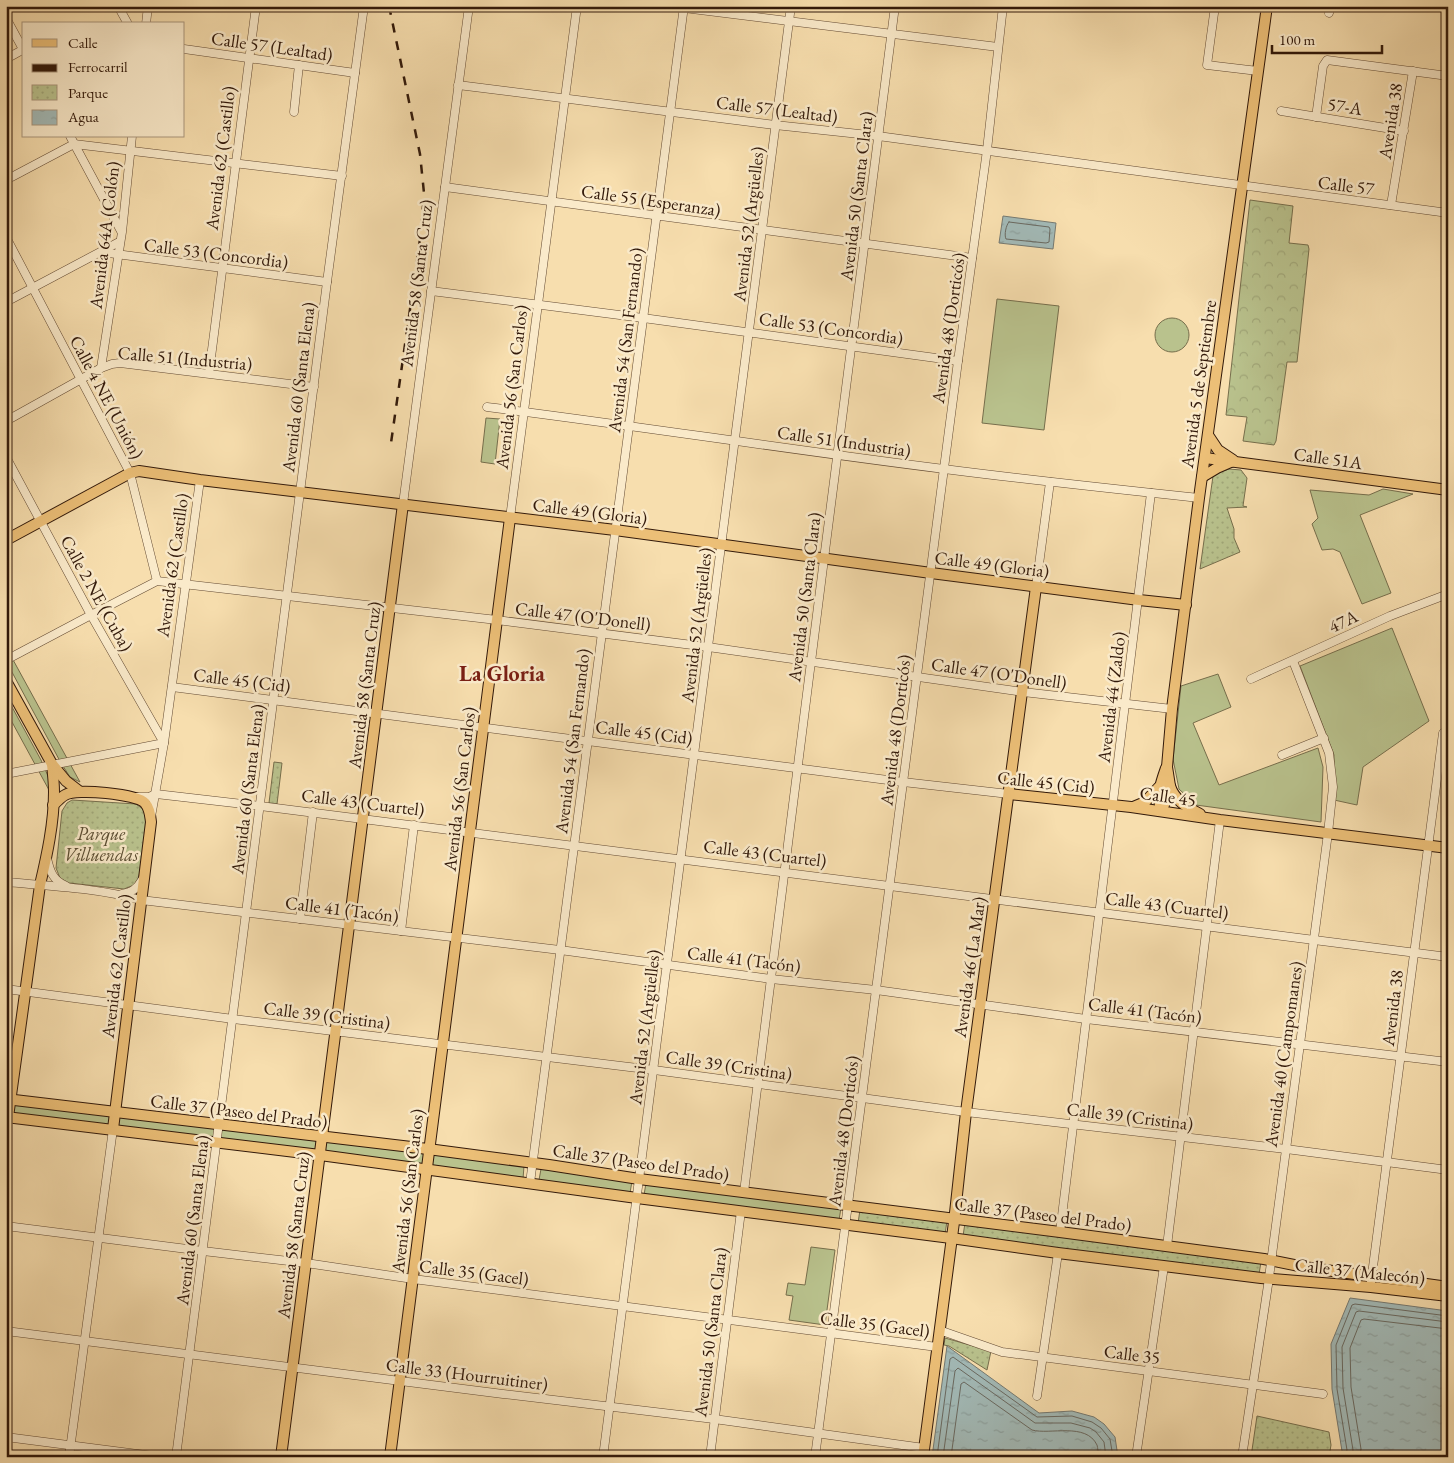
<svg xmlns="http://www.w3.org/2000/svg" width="1454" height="1463" font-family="'EB Garamond',serif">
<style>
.grass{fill:#b9c28d;stroke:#766e4c}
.forest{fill:url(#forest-crowns);stroke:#766e4c}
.park{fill:url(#park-dots);stroke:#766e4c}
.water{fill:url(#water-ripples);stroke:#757971}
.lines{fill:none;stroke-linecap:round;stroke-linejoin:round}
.shore{stroke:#6a6960;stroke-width:1}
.minor-casing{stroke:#634a33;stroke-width:9}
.major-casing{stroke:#32190a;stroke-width:12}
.minor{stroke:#faeaca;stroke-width:8}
.major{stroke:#ecbf77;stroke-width:10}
.rail{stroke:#32190a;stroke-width:2.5;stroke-dasharray:9 9;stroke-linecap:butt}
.labels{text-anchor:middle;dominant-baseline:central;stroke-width:5;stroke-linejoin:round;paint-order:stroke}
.street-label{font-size:18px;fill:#32190a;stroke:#faeaca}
.park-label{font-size:18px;font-style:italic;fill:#5a4c31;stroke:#faeaca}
.district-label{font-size:22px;font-weight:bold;fill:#7a1f14;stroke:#faeaca}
</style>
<defs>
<pattern id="forest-crowns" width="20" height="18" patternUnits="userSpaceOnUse" patternTransform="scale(1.25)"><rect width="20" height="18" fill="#b9c28d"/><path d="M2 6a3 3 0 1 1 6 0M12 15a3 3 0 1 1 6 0" fill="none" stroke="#a0a678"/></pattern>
<pattern id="park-dots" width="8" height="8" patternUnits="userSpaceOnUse" patternTransform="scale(1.25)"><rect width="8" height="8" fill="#b9c28d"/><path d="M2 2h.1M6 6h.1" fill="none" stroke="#a0a678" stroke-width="1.8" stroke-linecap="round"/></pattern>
<pattern id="water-ripples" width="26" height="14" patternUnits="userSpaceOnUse" patternTransform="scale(1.25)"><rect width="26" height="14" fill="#a2b9b6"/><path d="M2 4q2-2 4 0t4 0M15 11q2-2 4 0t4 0" fill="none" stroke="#8c9e9b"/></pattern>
</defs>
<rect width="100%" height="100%" fill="#f7deae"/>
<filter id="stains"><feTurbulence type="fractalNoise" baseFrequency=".004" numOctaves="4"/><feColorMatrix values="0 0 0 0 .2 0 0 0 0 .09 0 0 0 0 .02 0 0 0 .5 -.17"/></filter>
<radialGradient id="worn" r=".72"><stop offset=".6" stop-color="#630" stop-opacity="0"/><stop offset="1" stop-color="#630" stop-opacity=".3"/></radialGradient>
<g class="grass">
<path d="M997 299 1059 306 1044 430 982 423Z"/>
<circle cx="1172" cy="335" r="17"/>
<path d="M486 418 500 419 495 464 481 462Z"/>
<path d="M1383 489 1413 494 1360 515 1391 593 1362 604 1340 552 1333 549 1322 550 1312 524 1318 518 1310 490 1369 495Z"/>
<path d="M1392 628 1429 721 1363 767 1357 805 1334 800V755L1300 666Z"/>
<path d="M6 647 80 782 70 777 61 763 6 661Z"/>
<path d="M1218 674 1231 707 1193 723 1219 785 1318 748 1323 767 1321 822 1196 805 1179 789 1173 759 1181 686Z"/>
<path d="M6 696 41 760 51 783 49 790 6 711Z"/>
<path d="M6 1103 322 1140 524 1166 523 1179 6 1113Z"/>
<path d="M541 1169 632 1181 630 1193 539 1180Z"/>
<path d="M646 1183 841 1208 839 1220 644 1195Z"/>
<path d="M811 1247 835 1250 825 1325 789 1320 793 1296 786 1295 788 1283 805 1285Z"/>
</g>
<path class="forest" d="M1250 200 1293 206 1289 243 1308 245 1309 249 1297 362H1287L1276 441 1274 445 1243 441 1247 417 1226 415Z"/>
<g class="park">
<path d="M1229 469 1241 470 1247 478 1243 506 1247 507 1227 508 1234 529V538L1240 552 1200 569 1213 476 1217 473Z"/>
<path d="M274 762 282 763 277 804 269 803Z"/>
<path d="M72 800 136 804 144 810 147 819 139 877 134 885 124 889 69 883 60 878 56 868 62 811 67 803Z"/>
<path d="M860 1210 947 1221 945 1234 858 1223Z"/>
<path d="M965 1223 1261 1262 1259 1274 963 1236Z"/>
<path d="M945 1338 991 1351 987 1370 949 1346 944 1345Z"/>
<path d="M1257 1416 1329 1432 1331 1445 1329 1457H1251Z"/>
</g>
<g class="water">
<path d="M1003 216 1056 223 1053 249 999 243Z"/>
<path d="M1350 1298 1448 1311V1457H1339L1342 1451 1332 1389 1331 1344Z"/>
<path d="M947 1346 1039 1413 1072 1411 1094 1417 1104 1424 1115 1437 1118 1457H932Z"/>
</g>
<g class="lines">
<g class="shore">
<path d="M1009 222 1049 227 1050 229 1049 242 1046 243 1006 239C1004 235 1006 225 1009 222Z"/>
<path d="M937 1457 950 1359 953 1357 1037 1417 1072 1416 1092 1422 1101 1428 1110 1439 1113 1457"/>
<path d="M943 1457 955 1371 958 1368 1035 1423H1071L1090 1428 1096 1432 1104 1442 1106 1457"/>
<path d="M951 1457 961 1384 964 1382 1032 1430C1050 1435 1086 1422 1097 1445 1098 1448 1098 1453 1099 1457"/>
<path d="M1345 1457 1347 1450 1337 1389 1336 1345 1352 1305 1355 1304 1448 1316"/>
<path d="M1352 1457 1353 1450 1343 1388 1342 1347 1356 1312 1359 1311 1448 1322"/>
<path d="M1360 1457 1361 1449 1351 1387 1350 1348 1361 1320 1364 1319 1448 1329"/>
</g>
<defs>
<g id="minor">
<path d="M118 6 128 24"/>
<path d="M1215 6 1207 65 1258 71"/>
<path d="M684 8 998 47"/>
<path d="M1329 13 1331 6"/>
<path d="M6 18 24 51"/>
<path d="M146 24 148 6"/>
<path d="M184 49 355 73"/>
<path d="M6 59 24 49"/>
<path d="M458 85 775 125 878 136 1448 213"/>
<path d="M1281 111 1404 131"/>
<path d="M294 112 299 65"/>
<path d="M1316 117 1323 66 1327 60 1448 76"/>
<path d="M70 136 121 231"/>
<path d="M6 180 74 144 342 176"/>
<path d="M445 187 972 258"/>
<path d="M1391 205 1413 71"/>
<path d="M6 237 130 473 157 581"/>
<path d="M101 252 327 282"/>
<path d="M431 291 643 318 958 361"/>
<path d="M6 302 119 242"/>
<path d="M101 368 122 232 132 136"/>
<path d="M209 373 256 6"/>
<path d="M487 407C639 426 791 450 944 469 1029 480 1114 489 1199 498"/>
<path d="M6 421 101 368 112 364 120 363 314 387"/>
<path d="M6 457 91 615 164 743 6 774"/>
<path d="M403 504 469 6"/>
<path d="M510 518 577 6"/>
<path d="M1036 587 1050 482"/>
<path d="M6 660 91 615 157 581 497 620 708 647 1023 692 1172 709"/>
<path d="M1251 679 1390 616 1448 594"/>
<path d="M172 687 903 782 1009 794"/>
<path d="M1282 755 1324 738"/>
<path d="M136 797H149L156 794 260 806 1448 957"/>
<path d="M151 817 164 743 200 480"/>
<path d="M47 858C50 872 53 880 66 886"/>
<path d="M6 882C51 886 97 888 141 900L560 950 771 979 876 990 1086 1019 1448 1062"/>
<path d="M122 894C132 892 137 889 142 880"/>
<path d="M300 919 313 812"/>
<path d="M401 931 414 825"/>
<path d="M6 989 233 1019 654 1070 966 1112 1286 1149 1448 1170"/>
<path d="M6 1128 8 1117"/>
<path d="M530 1183 684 6"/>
<path d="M744 1192 824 559 895 6"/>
<path d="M6 1226 203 1251 306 1263 413 1279 937 1347"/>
<path d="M1060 1232 1151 493"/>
<path d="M1167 1246 1220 820"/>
<path d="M1371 1282 1443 733"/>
<path d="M939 1330 1002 1352 1323 1394"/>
<path d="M6 1331 503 1394 714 1419 924 1448"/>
<path d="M1037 1396 1058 1253"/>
<path d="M6 1437 161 1457"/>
<path d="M69 1457 113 1129"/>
<path d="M176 1457 327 282 364 6"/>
<path d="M603 1457 791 6"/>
<path d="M710 1457 741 1211"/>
<path d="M815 1457 958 361 987 150 1003 6"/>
<path d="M1136 1457 1164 1266"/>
<path d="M1242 1457 1268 1285 1328 833 1333 787 1329 753 1293 661"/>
</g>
<g id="major">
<path d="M1208 435 1218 450 1233 460"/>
<path d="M1205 458 1448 490"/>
<path d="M1202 477 1217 468 1233 461"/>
<path d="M6 540 130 473 139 471 200 480 615 530 931 573 1139 600 1186 605"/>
<path d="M6 681 52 764 66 781 79 791"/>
<path d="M1170 786C1175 801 1187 807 1200 814"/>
<path d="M1009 794 1131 807 1220 820 1448 848"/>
<path d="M53 805C57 802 61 797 65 795 76 788 137 794 145 803 150 809 150 815 151 822L113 1129"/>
<path d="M1133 807 1145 802 1159 787"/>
<path d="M1161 811 1169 794 1170 786 1167 767 1172 709 1199 498 1267 6"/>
<path d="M1161 811C1157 793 1160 785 1166 768"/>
<path d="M6 1099 428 1149 549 1165 639 1179 1060 1232 1264 1259 1304 1267 1448 1287"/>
<path d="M6 1117 320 1155 637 1198 951 1238 1058 1253 1261 1278 1371 1287 1448 1296"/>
<path d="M8 1117 40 885C47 855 54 823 54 792 54 783 53 774 52 764"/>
<path d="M281 1457 403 504"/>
<path d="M390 1457 510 518"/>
<path d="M923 1457 954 1222 966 1112 1036 587"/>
</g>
</defs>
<use href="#minor" class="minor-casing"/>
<use href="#major" class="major-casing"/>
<use href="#minor" class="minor"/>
<use href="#major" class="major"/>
<path class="rail" d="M389 6 420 154 424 193 421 232 390 450"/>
</g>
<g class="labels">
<g class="street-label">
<text transform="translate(272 46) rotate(8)">Calle 57 (Lealtad)</text>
<text transform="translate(1345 106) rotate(9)">57-A</text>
<text transform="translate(777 109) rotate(7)">Calle 57 (Lealtad)</text>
<text transform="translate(1390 121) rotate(-81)">Avenida 38</text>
<text transform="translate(220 158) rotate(-83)">Avenida 62 (Castillo)</text>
<text transform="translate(1346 185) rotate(7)">Calle 57</text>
<text transform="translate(856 196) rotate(-83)">Avenida 50 (Santa Clara)</text>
<text transform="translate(651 200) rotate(8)">Calle 55 (Esperanza)</text>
<text transform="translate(748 224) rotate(-83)">Avenida 52 (Argüelles)</text>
<text transform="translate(104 235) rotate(-83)">Avenida 64A (Colón)</text>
<text transform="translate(216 253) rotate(7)">Calle 53 (Concordia)</text>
<text transform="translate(416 283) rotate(-83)">Avenida 58 (Santa Cruz)</text>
<text transform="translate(831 328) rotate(8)">Calle 53 (Concordia)</text>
<text transform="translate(948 328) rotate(-82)">Avenida 48 (Dorticós)</text>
<text transform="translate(625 340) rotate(-83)">Avenida 54 (San Fernando)</text>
<text transform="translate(185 358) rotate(5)">Calle 51 (Industria)</text>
<text transform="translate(1198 384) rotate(-82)">Avenida 5 de Septiembre</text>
<text transform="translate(298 387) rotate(-83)">Avenida 60 (Santa Elena)</text>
<text transform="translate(511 387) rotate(-83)">Avenida 56 (San Carlos)</text>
<text transform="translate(107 397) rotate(62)">Calle 4 NE (Unión)</text>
<text transform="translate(844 441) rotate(8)">Calle 51 (Industria)</text>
<text transform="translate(1328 458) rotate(8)">Calle 51A</text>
<text transform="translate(590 511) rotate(7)">Calle 49 (Gloria)</text>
<text transform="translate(992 564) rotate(7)">Calle 49 (Gloria)</text>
<text transform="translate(172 565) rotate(-82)">Avenida 62 (Castillo)</text>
<text transform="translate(97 593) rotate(61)">Calle 2 NE (Cuba)</text>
<text transform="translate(804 597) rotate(-83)">Avenida 50 (Santa Clara)</text>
<text transform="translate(583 616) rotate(7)">Calle 47 (O'Donell)</text>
<text transform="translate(1343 621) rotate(-25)">47A</text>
<text transform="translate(696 625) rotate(-83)">Avenida 52 (Argüelles)</text>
<text transform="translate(999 673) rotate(8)">Calle 47 (O'Donell)</text>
<text transform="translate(242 680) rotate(7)">Calle 45 (Cid)</text>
<text transform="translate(364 685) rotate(-83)">Avenida 58 (Santa Cruz)</text>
<text transform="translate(1111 697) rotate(-83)">Avenida 44 (Zaldo)</text>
<text transform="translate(895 730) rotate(-83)">Avenida 48 (Dorticós)</text>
<text transform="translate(644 732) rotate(7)">Calle 45 (Cid)</text>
<text transform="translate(572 741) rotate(-83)">Avenida 54 (San Fernando)</text>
<text transform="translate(1046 782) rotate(6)">Calle 45 (Cid)</text>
<text transform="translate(247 789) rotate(-83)">Avenida 60 (Santa Elena)</text>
<text transform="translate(459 789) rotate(-83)">Avenida 56 (San Carlos)</text>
<text transform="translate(1168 796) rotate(8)">Calle 45</text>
<text transform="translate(363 802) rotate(7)">Calle 43 (Cuartel)</text>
<text transform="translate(765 853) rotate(7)">Calle 43 (Cuartel)</text>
<text transform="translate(1167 905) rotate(7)">Calle 43 (Cuartel)</text>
<text transform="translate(342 909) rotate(7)">Calle 41 (Tacón)</text>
<text transform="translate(744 959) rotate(7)">Calle 41 (Tacón)</text>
<text transform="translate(116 966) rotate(-83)">Avenida 62 (Castillo)</text>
<text transform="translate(969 967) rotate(-82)">Avenida 46 (La Mar)</text>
<text transform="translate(1392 1008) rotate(-83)">Avenida 38</text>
<text transform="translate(1145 1010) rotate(7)">Calle 41 (Tacón)</text>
<text transform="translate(327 1015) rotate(7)">Calle 39 (Cristina)</text>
<text transform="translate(644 1027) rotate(-83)">Avenida 52 (Argüelles)</text>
<text transform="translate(1283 1054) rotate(-82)">Avenida 40 (Campomanes)</text>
<text transform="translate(729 1065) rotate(8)">Calle 39 (Cristina)</text>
<text transform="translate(239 1111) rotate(7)">Calle 37 (Paseo del Prado)</text>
<text transform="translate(1130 1116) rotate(7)">Calle 39 (Cristina)</text>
<text transform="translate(843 1131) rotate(-83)">Avenida 48 (Dorticós)</text>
<text transform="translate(641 1162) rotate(8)">Calle 37 (Paseo del Prado)</text>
<text transform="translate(407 1191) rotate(-83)">Avenida 56 (San Carlos)</text>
<text transform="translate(1043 1214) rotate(7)">Calle 37 (Paseo del Prado)</text>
<text transform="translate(192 1220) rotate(-83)">Avenida 60 (Santa Elena)</text>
<text transform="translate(293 1235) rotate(-83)">Avenida 58 (Santa Cruz)</text>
<text transform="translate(1360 1271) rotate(6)">Calle 37 (Malecón)</text>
<text transform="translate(474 1272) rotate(7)">Calle 35 (Gacel)</text>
<text transform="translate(875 1324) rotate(7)">Calle 35 (Gacel)</text>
<text transform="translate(710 1332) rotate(-83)">Avenida 50 (Santa Clara)</text>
<text transform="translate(1132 1354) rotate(7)">Calle 35</text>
<text transform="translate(467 1374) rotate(7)">Calle 33 (Hourruitiner)</text>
</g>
<g class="park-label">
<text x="101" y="833">Parque<tspan x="101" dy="21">Villuendas</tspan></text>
</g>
<g class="district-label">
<text x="502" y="673">La Gloria</text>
</g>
</g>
<rect width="1454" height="1463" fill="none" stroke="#f7deae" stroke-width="25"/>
<rect x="8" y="8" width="1439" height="1448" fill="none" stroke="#32190a" stroke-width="2.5"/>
<rect x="12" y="12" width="1429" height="1438" fill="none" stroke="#32190a"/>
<rect x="22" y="22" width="162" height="115" fill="#faeaca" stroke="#aa967d"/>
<rect x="32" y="39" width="25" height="8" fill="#ecbf77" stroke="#aa967d"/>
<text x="68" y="48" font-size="15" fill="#32190a">Calle</text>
<rect x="32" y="64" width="25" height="8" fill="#32190a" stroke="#aa967d"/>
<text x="68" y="72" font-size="15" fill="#32190a">Ferrocarril</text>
<rect x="32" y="85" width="25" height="15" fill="url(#park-dots)" stroke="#aa967d"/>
<text x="68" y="98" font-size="15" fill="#32190a">Parque</text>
<rect x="32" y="110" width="25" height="15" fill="url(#water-ripples)" stroke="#aa967d"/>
<text x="68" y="122" font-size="15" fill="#32190a">Agua</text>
<path d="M1272 45v8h110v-8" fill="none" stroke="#32190a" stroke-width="2.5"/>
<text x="1279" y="45" font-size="15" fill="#32190a" stroke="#faeaca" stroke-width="4" paint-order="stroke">100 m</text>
<rect width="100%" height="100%" filter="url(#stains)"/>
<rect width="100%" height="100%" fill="url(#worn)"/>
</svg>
